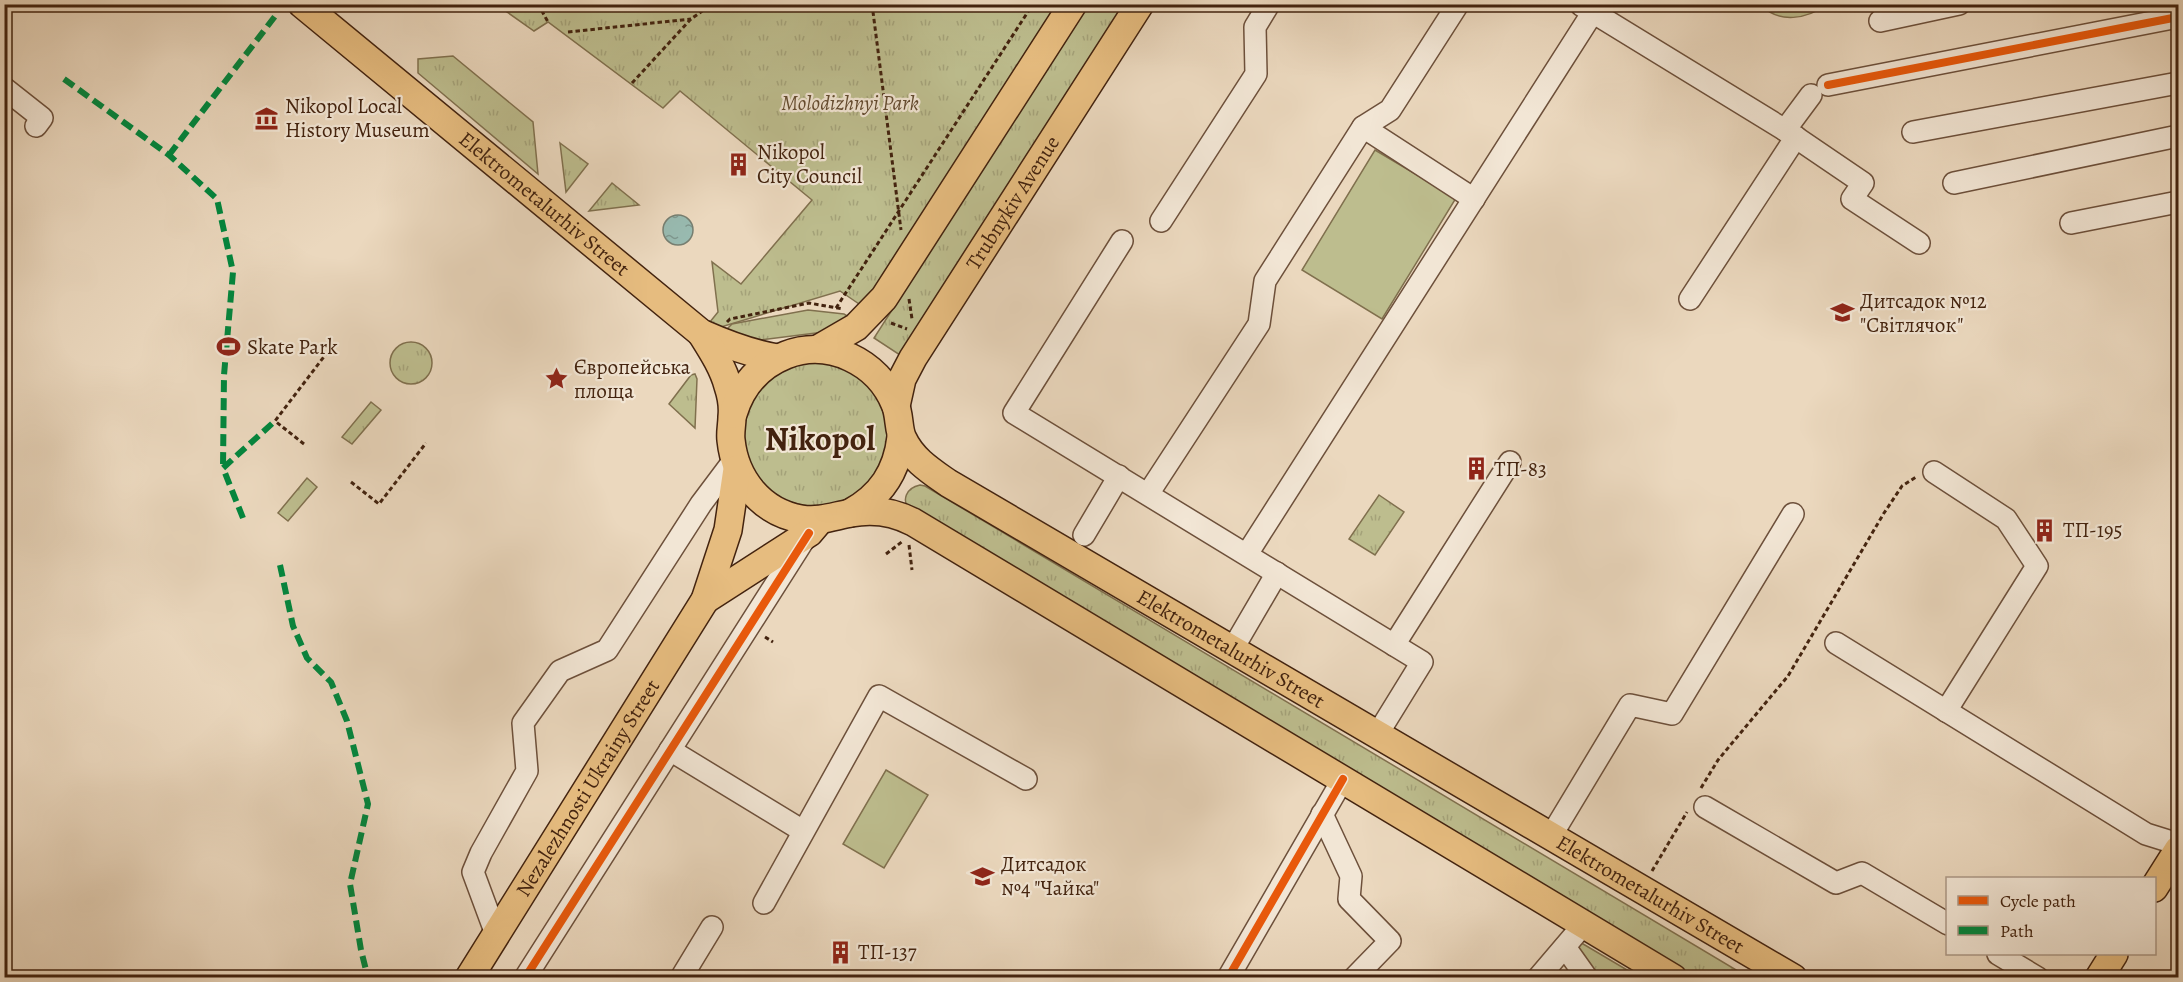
<svg xmlns="http://www.w3.org/2000/svg" width="2183" height="982" font-family="Alegreya,serif">
<style>
.grass{fill:url(#grass-tufts);stroke:#80704e;stroke-width:1.5}
.pitch{fill:#bdbd8e;stroke:#80704e;stroke-width:1.5}
.water{fill:url(#water-ripples);stroke:#767e70;stroke-width:1.5}
.lines{fill:none;stroke-linecap:round;stroke-linejoin:round}
.minor-casing{stroke:#6d503b;stroke-width:24}
.major-casing{stroke:#43230f;stroke-width:30}
.path{stroke:#43230f;stroke-width:3;stroke-dasharray:4.5 3;stroke-linecap:butt}
.minor{stroke:#f2e6d5;stroke-width:21}
.major{stroke:#e6bc7f;stroke-width:27}
.quiet{stroke:#00873e;stroke-width:6;stroke-dasharray:12 6;stroke-linecap:butt}
.cycleway-casing{stroke:#f2e6d5;stroke-width:11}
.cycleway{stroke:#e8590c;stroke-width:8}
.labels{text-anchor:middle;dominant-baseline:central;stroke-width:4.5;stroke-linejoin:round;paint-order:stroke}
.park-label{font-size:21px;font-style:italic;fill:#624a2f;stroke:#f2e6d5}
.poi-label{font-size:21px;fill:#43230f;stroke:#f2e6d5;text-anchor:start}
.street-label{font-size:21px;fill:#43230f;stroke:#f2e6d5}
.town-label{font-size:33px;font-weight:bold;fill:#43230f;stroke:#f2e6d5}
</style>
<defs>
<pattern id="grass-tufts" width="24" height="20" patternUnits="userSpaceOnUse" patternTransform="scale(1.5)"><rect width="24" height="20" fill="#bdbd8e"/><path d="M3 7l-1-3M5 7V3M7 7l1-3M15 17l-1-3M17 17v-4M19 17l1-3" fill="none" stroke="#a4a279"/></pattern>
<pattern id="water-ripples" width="26" height="14" patternUnits="userSpaceOnUse" patternTransform="scale(1.5)"><rect width="26" height="14" fill="#98bab0"/><path d="M2 4q2-2 4 0t4 0M15 11q2-2 4 0t4 0" fill="none" stroke="#7e978e"/></pattern>
</defs>
<rect width="100%" height="100%" fill="#ebd8be"/>
<filter id="stains"><feTurbulence type="fractalNoise" baseFrequency=".00333" numOctaves="4"/><feColorMatrix values="0 0 0 0 .2 0 0 0 0 .09 0 0 0 0 .02 0 0 0 .5 -.17"/></filter>
<radialGradient id="worn" r=".72"><stop offset=".6" stop-color="#630" stop-opacity="0"/><stop offset="1" stop-color="#630" stop-opacity=".3"/></radialGradient>
<g class="grass">
<path d="M497 5H1059L865 308 840 291 701 333 718 312 712 262 741 284 812 200 680 91 663 108 548 22 534 31Z"/>
<path d="M1088 5H1131L906 359 874 338Z"/>
<path d="M453 56 533 122 538 174 418 73V59Z"/>
<path d="M560 143 588 164 566 192Z"/>
<path d="M612 183 639 205 589 211Z"/>
<path d="M808 310 844 314 854 320 832 331 760 340 739 339 725 331 732 324Z"/>
<circle cx="411" cy="363" r="21"/>
<circle cx="815" cy="434" r="72"/>
<path d="M695 374 697 379 695 428 669 404 691 375Z"/>
<path d="M371 402 381 410 352 444 342 437Z"/>
<path d="M307 478 317 487 288 521 278 513Z"/>
<path d="M920 485 925 486 1748 977H1691L910 511C901 500 906 488 920 485Z"/>
<path d="M1379 495 1404 512 1375 555 1349 539Z"/>
<path d="M1573 938 1639 977H1587Z"/>
</g>
<g class="pitch">
<path d="M1761 5H1826C1807 19 1779 24 1761 5Z"/>
<path d="M1375 150 1456 198 1382 319 1302 270Z"/>
<path d="M886 770 928 795 884 868 843 844Z"/>
</g>
<circle class="water" cx="678" cy="230" r="15"/>
<g class="lines">
<defs>
<g id="minor">
<path d="M1581 5 1785 130 1863 183 1852 199 1919 243"/>
<path d="M1880 21 1959 4"/>
<path d="M1828 85 2178 17"/>
<path d="M4 88 42 118 36 126"/>
<path d="M1363 127 1474 199"/>
<path d="M1785 130 1811 95"/>
<path d="M1913 132 2178 83"/>
<path d="M1954 183 2178 136"/>
<path d="M1161 221 1256 74 1255 27 1269 4"/>
<path d="M2071 223 2178 202"/>
<path d="M1122 241 1014 413 1422 662 1377 735"/>
<path d="M1690 299 1796 137"/>
<path d="M1934 472 2006 519 2037 566 1946 711"/>
<path d="M1148 494 1259 324 1265 281 1363 127 1390 110 1458 4"/>
<path d="M1084 535 1119 476"/>
<path d="M1247 554 1593 12"/>
<path d="M1836 643 2146 834 2178 844"/>
<path d="M1394 645 1510 462"/>
<path d="M1232 650 1277 573"/>
<path d="M670 750 803 831"/>
<path d="M1705 807 1836 883 1862 873 1948 924"/>
<path d="M1322 814 1351 876 1349 899 1390 941 1354 978"/>
<path d="M1551 836 1630 705 1672 714 1793 514"/>
<path d="M764 903 879 696 1026 779"/>
<path d="M496 934 473 872 481 853 527 771 523 723 560 671 607 650 701 504 734 460"/>
<path d="M1565 947 1587 978"/>
<path d="M1998 954 2038 978"/>
<path d="M525 978 805 538"/>
<path d="M681 978 712 927"/>
<path d="M1228 978 1343 779"/>
<path d="M1538 978 1584 924"/>
</g>
<g id="major">
<path id="s1" d="M302 4 701 333C726 344 751 354 778 358"/>
<path d="M701 333C711 349 723 367 728 386 731 395 733 408 732 417 732 425 730 432 731 440 735 479 761 512 801 519 819 522 834 516 851 513 872 509 894 512 913 522L1673 978"/>
<path d="M818 349 856 327 884 298 1073 4"/>
<path id="s2" d="M896 406 902 379 913 358 1140 4"/>
<path id="s3" d="M733 414C741 387 758 366 786 355 829 338 878 362 895 404 900 415 898 430 903 439 912 459 931 471 948 483L1793 978"/>
<path d="M850 513C881 496 897 472 901 437"/>
<path d="M705 600 809 533 820 520"/>
<path d="M2154 888 2178 850"/>
<path id="s4" d="M469 978 705 600 728 530 737 469"/>
<path d="M2099 978 2114 954"/>
</g>
</defs>
<use href="#minor" class="minor-casing"/>
<use href="#major" class="major-casing"/>
<g class="path">
<path d="M538 4 548 22"/>
<path d="M872 4 901 230"/>
<path d="M568 32 691 19"/>
<path d="M632 83 691 19 712 4"/>
<path d="M909 299 912 319"/>
<path d="M836 308 1033 4"/>
<path d="M727 322 730 319 809 303 843 309"/>
<path d="M891 323 907 329"/>
<path d="M304 444 275 421 326 354"/>
<path d="M351 482 379 504 426 443"/>
<path d="M909 545 912 570"/>
<path d="M886 554 903 541"/>
<path d="M765 637 773 642"/>
<path d="M1701 788 1718 760 1788 676 1884 513 1902 486 1916 477"/>
<path d="M1652 871 1687 812"/>
</g>
<use href="#minor" class="minor"/>
<use href="#major" class="major"/>
<g class="quiet">
<path d="M64 79 169 155 217 199 233 272 224 375 223 468"/>
<path d="M169 155 276 15"/>
<path d="M243 518 223 468 275 421"/>
<path d="M280 565 293 626 307 658 331 682 347 721 368 804 350 884 361 950 368 978"/>
</g>
<defs>
<g id="cycleway">
<path d="M1828 85 2178 17"/>
<path d="M525 978 809 533"/>
<path d="M1228 978 1343 779"/>
</g>
</defs>
<use href="#cycleway" class="cycleway-casing"/>
<use href="#cycleway" class="cycleway"/>
</g>
<defs>
<symbol id="museum-bare" viewBox="-9 -9 18 18"><path d="M0-6L6-3V-2H-6V-3ZM-5-1h2V3h-2ZM-1-1h2V3h-2ZM3-1h2V3H3ZM-6 4H6V6H-6Z" fill="#8f2418" stroke="#f2e6d5" stroke-width="2.5" paint-order="stroke"/></symbol>
<symbol id="building-bare" viewBox="-9 -9 18 18"><path d="M-4-6H4V6H1V3H-1V6H-4ZM-2.5-4.3h1.7v1.8h-1.7ZM.8-4.3h1.7v1.8H.8ZM-2.5-1h1.7V.8h-1.7ZM.8-1h1.7V.8H.8Z" fill="#8f2418" stroke="#f2e6d5" stroke-width="2.5" paint-order="stroke"/></symbol>
<symbol id="school-bare" viewBox="-9 -9 18 18"><path d="M0-5L7-2L0 1L-7-2ZM-4 1L0 2.5L4 1V4Q0 6-4 4Z" fill="#8f2418" stroke="#f2e6d5" stroke-width="2.5" paint-order="stroke"/></symbol>
<symbol id="stadium-bare" viewBox="-9 -9 18 18"><path d="M0-5a6.5 5 0 1 0 0 10a6.5 5 0 1 0 0-10ZM-3.5-1.8h7v3.6h-7Z" fill="#8f2418" stroke="#f2e6d5" stroke-width="2.5" paint-order="stroke"/></symbol>
<symbol id="sight-bare" viewBox="-9 -9 18 18"><path d="M0-6L1.8-2.2L6-1.7L2.9 1.2L3.7 5.4L0 3.3L-3.7 5.4L-2.9 1.2L-6-1.7L-1.8-2.2Z" fill="#8f2418" stroke="#f2e6d5" stroke-width="2.5" paint-order="stroke"/></symbol>
</defs>
<g fill-rule="evenodd">
<use href="#museum-bare" x="250" y="102" width="33" height="33"/>
<use href="#building-bare" x="722" y="148" width="33" height="33"/>
<use href="#school-bare" x="1826" y="296" width="33" height="33"/>
<use href="#stadium-bare" x="212" y="330" width="33" height="33"/>
<use href="#sight-bare" x="540" y="362" width="33" height="33"/>
<use href="#building-bare" x="1460" y="452" width="33" height="33"/>
<use href="#building-bare" x="2028" y="514" width="33" height="33"/>
<use href="#school-bare" x="966" y="860" width="33" height="33"/>
<use href="#building-bare" x="824" y="936" width="33" height="33"/>
</g>
<g class="labels">
<g class="park-label">
<text x="850" y="103">Molodizhnyi Park</text>
</g>
<g class="poi-label">
<text x="285" y="106">Nikopol Local<tspan x="285" dy="24">History Museum</tspan></text>
<text x="757" y="152">Nikopol<tspan x="757" dy="24">City Council</tspan></text>
<text x="1860" y="301">Дитсадок №12<tspan x="1860" dy="24">"Світлячок"</tspan></text>
<text x="247" y="347">Skate Park</text>
<text x="574" y="367">Європейська<tspan x="574" dy="24">площа</tspan></text>
<text x="1494" y="469">ТП-83</text>
<text x="2063" y="530">ТП-195</text>
<text x="1001" y="864">Дитсадок<tspan x="1001" dy="24">№4 "Чайка"</tspan></text>
<text x="858" y="952">ТП-137</text>
</g>
<g class="street-label">
<text stroke="none"><textPath href="#s1" startOffset="314">Elektrometalurhiv Street</textPath></text>
<text stroke="none"><textPath href="#s2" startOffset="236">Trubnykiv Avenue</textPath></text>
<text stroke="none"><textPath href="#s3" startOffset="642">Elektrometalurhiv Street</textPath></text>
<text stroke="none"><textPath href="#s4" startOffset="224">Nezalezhnosti Ukrainy Street</textPath></text>
<text stroke="none"><textPath href="#s3" startOffset="1128">Elektrometalurhiv Street</textPath></text>
</g>
<g class="town-label">
<text x="820" y="438">Nikopol</text>
</g>
</g>
<rect width="2183" height="982" fill="none" stroke="#ebd8be" stroke-width="24"/>
<rect x="6" y="6" width="2171" height="970" fill="none" stroke="#43230f" stroke-width="3"/>
<rect x="12" y="12" width="2159" height="958" fill="none" stroke="#43230f" stroke-width="1.5"/>
<rect x="1946" y="877" width="210" height="78" fill="#f2e6d5" stroke="#ac9886" stroke-width="1.5"/>
<rect x="1958" y="896" width="30" height="9" fill="#e8590c" stroke="#ac9886" stroke-width="1.5"/>
<text x="2000" y="907" font-size="18" fill="#43230f">Cycle path</text>
<rect x="1958" y="926" width="30" height="9" fill="#00873e" stroke="#ac9886" stroke-width="1.5"/>
<text x="2000" y="937" font-size="18" fill="#43230f">Path</text>
<rect width="100%" height="100%" filter="url(#stains)"/>
<rect width="100%" height="100%" fill="url(#worn)"/>
</svg>
